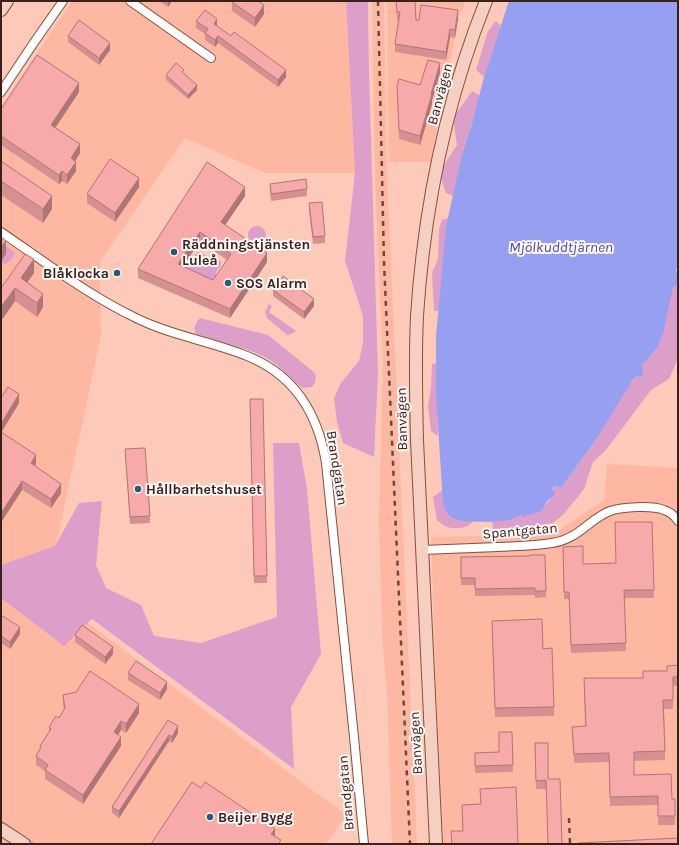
<svg xmlns="http://www.w3.org/2000/svg" width="679" height="845" font-family="Karla,sans-serif">
<style>
.built{fill:#feb8a2}
.green{fill:#dc9fc9}
.water{fill:#969ff0}
.lines{fill:none;stroke-linecap:round;stroke-linejoin:round}
.street-casing{stroke:#854f3e;stroke-width:10}
.secondary-casing{stroke:#854f3e;stroke-width:14}
.street{stroke:#fff;stroke-width:8}
.secondary{stroke:#f5cfc2;stroke-width:12}
.rail{stroke:#684940;stroke-width:2.5;stroke-dasharray:5 5;stroke-linecap:butt}
.wall{fill:#d59192;fill-rule:evenodd}
.shaded-wall{fill:#ae7677}
.building{fill:#f8a9aa;stroke:#ae7677;fill-rule:evenodd}
.poi-dot{fill:#1d6273;stroke:#fdf6f4;stroke-width:1.5}
.labels{text-anchor:middle;dominant-baseline:central;stroke-width:4;stroke-linejoin:round;paint-order:stroke}
.street-label{font-size:14px;fill:#39211a;stroke:#fdf6f4}
.poi-label{font-size:14px;font-weight:bold;fill:#39211a;stroke:#fdf6f4;text-anchor:start}
.water-label{font-size:15px;font-style:italic;fill:#4849a7;stroke:#fdf6f4}
</style>
<rect width="100%" height="100%" fill="#fdcaba"/>
<g class="built">
<path d="M72 1H346L355 173H265L185 138 100 262 101 336 46 592 346 815 326 844H1V107Z"/>
<path d="M372 1H384L387 176 417 844H392L387 694 382 636 379 519 383 362 375 176Z"/>
<path d="M387 1H466L459 17 431 162H389Z"/>
<path d="M607 464 678 468V844H443L436 692 431 537 553 534 604 500Z"/>
</g>
<g class="green">
<path d="M346 1H368L369 73 378 374 374 457 343 443 337 422 334 398 341 383 359 361 363 343V316L345 261 355 173Z"/>
<path d="M509 1 484 77 476 70 488 31 496 21 501 26Z"/>
<path d="M472 91 480 96 461 158 453 196 446 193 440 175 442 168 457 145 453 118Z"/>
<path d="M448 218 439 311H434L432 273 438 259 439 229 442 220Z"/>
<circle cx="257" cy="235" r="9"/>
<path d="M1 242 15 253 11 260 5 264 1 262Z"/>
<path d="M198 252 204 254 209 259H216L221 261V265L216 272V280L214 282C204 277 195 274 185 269L193 262 195 255Z"/>
<path d="M678 285V359L669 379 651 390 606 450 593 462 584 489 563 515 553 523 540 526 493 529 492 521 514 519 522 514 536 513 542 511 548 501 551 499 553 487 555 486 561 488 597 438 628 386 642 371V365L658 347 664 331 673 288Z"/>
<path d="M269 304 272 306 269 312 296 331 289 335H287L267 318 265 312Z"/>
<path d="M200 318 268 335 315 373C316 379 316 382 312 387L302 388 276 364 263 356 246 349 196 334C193 328 195 323 200 318Z"/>
<path d="M436 363 438 436 431 431 428 406 431 388 432 364Z"/>
<path d="M273 443H299L307 489 321 654 291 707 294 769 92 619 64 646 1 598V565L55 546 79 503 102 501 96 565 106 588 141 605 154 636 201 643 277 617Z"/>
<path d="M443 490V504L464 521H473C469 529 453 530 445 526 443 525 440 522 437 520L433 497Z"/>
<path d="M1 820 37 844H33L1 823Z"/>
</g>
<path class="water" d="M509 1H678V267L676 269 678 276V285L673 288 664 331 658 347 642 365 643 377 637 376 632 381 597 438 561 488 555 486 553 487 552 489 555 492 554 496 547 501 542 511 530 515 526 514V517L521 515C519 516 516 518 513 519 501 522 461 524 451 517 447 514 445 509 443 504L436 394V336L446 227 461 158 472 123 484 77Z"/>
<g class="lines">
<defs>
<g id="street">
<path d="M130 1 211 58"/>
<path d="M1 92 33 44 63 1"/>
<path d="M1 232C45 262 88 295 136 318 172 336 211 341 247 356 295 375 318 413 326 463L354 737 364 844"/>
<path d="M422 550C447 549 472 548 498 547 516 546 534 546 552 543 579 539 589 519 610 511 622 507 652 505 664 510 670 512 675 516 678 521"/>
</g>
<g id="secondary">
<path d="M1 10 7 1"/>
<path d="M1 829 24 844"/>
<path d="M436 844 417 440C416 399 415 357 417 316 424 209 446 101 486 1"/>
</g>
</defs>
<use href="#street" class="street-casing"/>
<use href="#secondary" class="secondary-casing"/>
<use href="#street" class="street"/>
<use href="#secondary" class="secondary"/>
<g class="rail">
<path d="M378 1 384 262 410 844"/>
<path d="M569 818 570 844"/>
</g>
</g>
<g class="wall">
<path d="M159 1H172L168 7Z"/>
<path d="M230 1H258L264 14 255 27 232 11V2Z"/>
<path d="M396 1H415L416 20 458 18 455 38 450 37 446 60 395 52V44L399 20H397Z"/>
<path d="M196 21 217 26 286 77 278 87 218 43 215 47 205 40V34L196 28Z"/>
<path d="M68 36 110 50 99 65 68 42Z"/>
<path d="M440 73 432 100V104L420 145 399 139 397 86 420 85Z"/>
<path d="M184 74 197 90 188 99 166 80V75Z"/>
<path d="M79 92 56 127 80 153 75 161 76 171 67 184 62 181 59 184 1 145V109Z"/>
<path d="M1 161 52 209 43 223 1 195Z"/>
<path d="M270 184 307 189V196L271 201 270 191Z"/>
<path d="M139 187 115 222 87 203V194Z"/>
<path d="M245 196 225 225 267 262 230 318 138 278V269ZM200 241 227 260 213 280 183 266Z"/>
<path d="M309 203 325 236V243L313 244 309 210Z"/>
<path d="M34 273 27 282 43 307 37 317 15 301 1 321V286L2 287Z"/>
<path d="M273 290 314 306 304 319 273 296Z"/>
<path d="M1 398 19 403 1 432 36 464 35 466 61 493 51 508 22 490 2 521H1Z"/>
<path d="M250 399H263L267 583H254Z"/>
<path d="M125 449 150 516V523L130 524Z"/>
<path d="M652 522 654 598H624L626 651 571 653 569 599H564L563 547 583 564 616 563Z"/>
<path d="M545 555 546 597 535 598V595L475 596V585H461V557L530 556Z"/>
<path d="M1 615 20 634 10 649 1 643Z"/>
<path d="M492 621 543 649 554 707V716L495 717Z"/>
<path d="M75 635 113 654 105 664 75 642Z"/>
<path d="M678 665V686H673V709H664L665 760 634 761V775L672 799H675V825H658V805L610 806 609 762 574 763 572 727 585 726 584 687 643 678 667 671Z"/>
<path d="M128 673 167 689 160 700 128 680Z"/>
<path d="M63 695 139 713 126 733 121 730 118 735 121 746 83 804 45 779V771L36 765V756L40 750V746L49 733V727L59 718 64 710 63 704Z"/>
<path d="M168 720 178 733 172 743 169 741 119 818 112 813V807Z"/>
<path d="M512 732 513 772 475 773V753L499 752Z"/>
<path d="M535 743 548 779 546 789H536Z"/>
</g>
<g class="shaded-wall">
<path d="M169 1H172L168 7V2Z"/>
<path d="M264 5V14L255 27V18Z"/>
<path d="M458 10V18L455 38V30Z"/>
<path d="M217 19V26L214 24Z"/>
<path d="M450 29V37L446 60V52Z"/>
<path d="M218 36V43L215 47V40Z"/>
<path d="M110 43V50L99 65V58Z"/>
<path d="M440 63V73L432 100V104L420 145V136L431 94Z"/>
<path d="M286 70V77L278 87V80Z"/>
<path d="M79 83V92L51 134V125Z"/>
<path d="M197 85V90L188 99V95Z"/>
<path d="M80 144V153L71 168V158Z"/>
<path d="M76 162V171L67 184V175Z"/>
<path d="M62 171V181L59 184V175Z"/>
<path d="M139 178V187L115 222V213Z"/>
<path d="M245 187V196L221 231V222Z"/>
<path d="M52 196V209L43 223V209Z"/>
<path d="M200 232V241L178 274V264Z"/>
<path d="M6 241V254L1 261V247Z"/>
<path d="M267 253V262L230 318V309Z"/>
<path d="M34 259V273L21 291V278Z"/>
<path d="M15 288V301L1 321V307Z"/>
<path d="M43 294V307L37 317V303Z"/>
<path d="M314 299V306L304 319V312Z"/>
<path d="M19 394V403L1 433V424Z"/>
<path d="M36 455V464L31 472V463Z"/>
<path d="M22 481V490L2 521V512Z"/>
<path d="M61 484V493L51 508V499Z"/>
<path d="M20 627V634L10 649V642Z"/>
<path d="M113 647V654L105 664V657Z"/>
<path d="M167 682V689L160 700V693Z"/>
<path d="M139 704V713L126 733V724Z"/>
<path d="M121 721V730L114 741V732Z"/>
<path d="M178 726V733L172 743V737Z"/>
<path d="M169 735V741L119 818V811Z"/>
<path d="M121 737V746L83 804V795Z"/>
<path d="M275 829V838L271 834Z"/>
</g>
<g class="building">
<path d="M233 1H258L264 5 255 18 232 2Z"/>
<path d="M396 1H415L416 20H419L421 5 458 10 455 30 450 29 446 52 395 44 400 12H397Z"/>
<path d="M205 10 217 19 214 24 231 36 234 32 286 70 278 80 218 36 215 40 205 33 208 29 196 21Z"/>
<path d="M79 20 110 43 99 58 68 36Z"/>
<path d="M37 55 79 83 51 125 80 144 71 158 76 162 67 175 62 171 59 175 1 136V109Z"/>
<path d="M428 60 440 63 431 94H432L420 136 399 130 397 86 399 79 420 85Z"/>
<path d="M176 63 184 70 182 72 197 85 188 95 166 75Z"/>
<path d="M110 159 139 178 115 213 87 194Z"/>
<path d="M1 161 52 196 43 209 1 181Z"/>
<path d="M207 162 245 187 221 222 267 253 230 309 138 269ZM200 232 231 254 213 280 178 264Z"/>
<path d="M306 179 307 189 271 194 270 184Z"/>
<path d="M322 202 325 236 313 237 309 203Z"/>
<path d="M1 237 6 241 1 247Z"/>
<path d="M25 254 34 259 21 278 43 294 37 303 15 288 1 307V286L2 287Z"/>
<path d="M283 276 314 299 304 312 273 290Z"/>
<path d="M8 387 19 394 1 424V398Z"/>
<path d="M250 399H263L267 576H254Z"/>
<path d="M1 432 36 455 31 463 61 484 51 499 22 481 2 512 1 511Z"/>
<path d="M145 448 150 516 130 517 125 449Z"/>
<path d="M615 522H652L654 590H624L626 643 571 645 569 592H564L563 547 583 546V564L616 563Z"/>
<path d="M530 555H545L546 591H535V588L475 589V578H461V557L530 556Z"/>
<path d="M1 615 20 627 10 642 1 636Z"/>
<path d="M542 619 543 649 552 648 554 707 495 708 492 621Z"/>
<path d="M82 625 113 647 105 657 75 635Z"/>
<path d="M136 661 167 682 160 693 128 673Z"/>
<path d="M678 665V677H673V700H663L665 751 634 752V775L671 774 672 799H675V816H658V796L610 797 609 753 574 754 572 727 586 726 584 678H643V671H667V666Z"/>
<path d="M90 671 139 704 126 724 121 721 114 732 121 737 83 795 45 770 48 765 36 756 41 747 40 746 51 729 49 727 56 716 59 718 65 708 63 695 76 692Z"/>
<path d="M168 720 178 726 172 737 169 735 119 811 112 807Z"/>
<path d="M499 732H512L513 765 475 766V753L499 752Z"/>
<path d="M535 743H548V779H560L562 844H548L546 780 536 781Z"/>
<path d="M192 782 201 788 205 782 275 829 271 834 281 840 278 844H151Z"/>
<path d="M516 787 518 844H452L451 831H463L462 805 481 804 480 789Z"/>
<path d="M678 838V844H578V843Z"/>
</g>
<g class="poi-dot">
<circle cx="174" cy="252" r="4"/>
<circle cx="117" cy="273" r="4"/>
<circle cx="228" cy="283" r="4"/>
<circle cx="138" cy="489" r="4"/>
<circle cx="210" cy="817" r="4"/>
</g>
<g class="labels">
<g class="street-label">
<text transform="translate(440 94) rotate(-75)">Banvägen</text>
<text transform="translate(402 419) rotate(-91)">Banvägen</text>
<text transform="translate(337 468) rotate(81)">Brandgatan</text>
<text transform="translate(520 531) rotate(-5)">Spantgatan</text>
<text transform="translate(416 743) rotate(-93)">Banvägen</text>
<text transform="translate(346 793) rotate(-95)">Brandgatan</text>
</g>
<g class="poi-label">
<text x="182" y="244">Räddningstjänsten<tspan x="182" dy="16">Luleå</tspan></text>
<text x="109" y="273" text-anchor="end">Blåklocka</text>
<text x="236" y="283">SOS Alarm</text>
<text x="146" y="489">Hållbarhetshuset</text>
<text x="218" y="817">Beijer Bygg</text>
</g>
<g class="water-label">
<text x="561" y="247">Mjölkuddtjärnen</text>
</g>
</g>
<rect width="679" height="845" fill="none" stroke="#39211a" stroke-width="4"/>
</svg>
